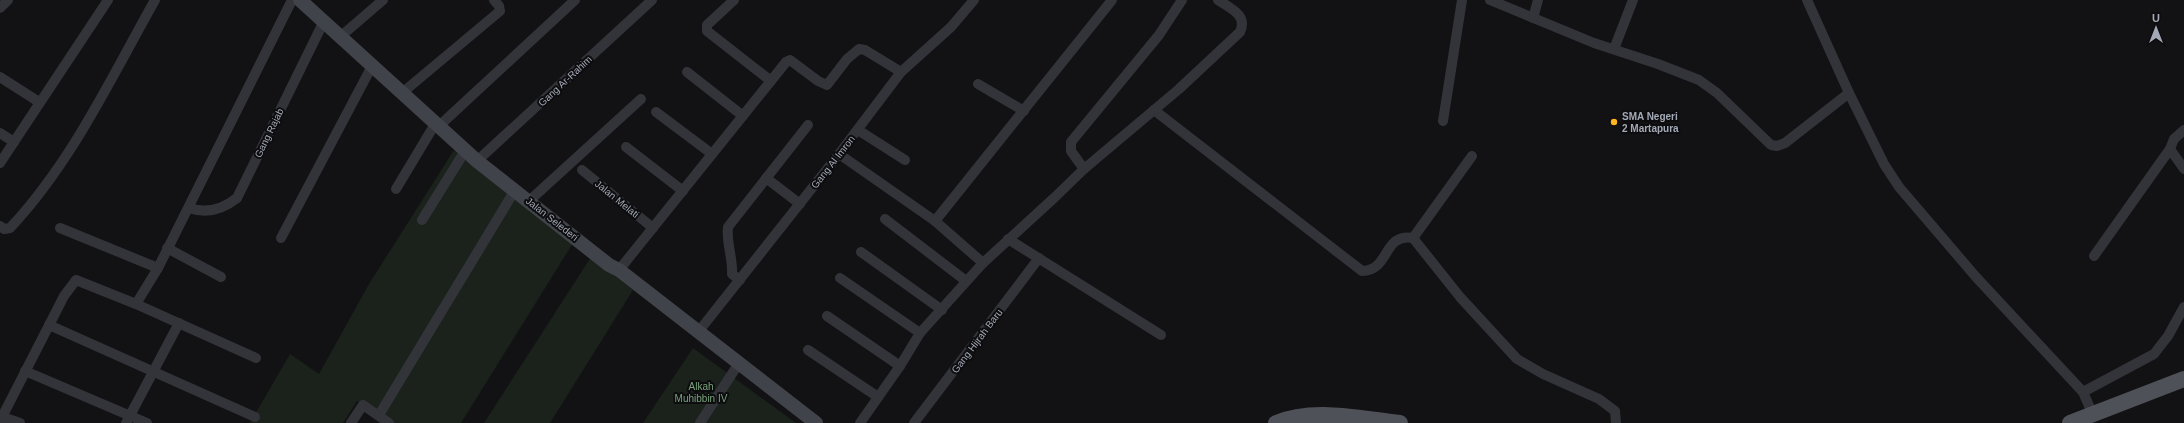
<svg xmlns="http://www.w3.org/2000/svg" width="2184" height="423" font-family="Arial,sans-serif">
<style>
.green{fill:#1a221b}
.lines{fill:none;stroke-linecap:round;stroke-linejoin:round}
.street{stroke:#333439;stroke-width:10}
.secondary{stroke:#41434a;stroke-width:14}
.primary{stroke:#4f5159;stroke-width:16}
.poi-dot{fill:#fdb522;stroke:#0d0d0f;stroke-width:1.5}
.labels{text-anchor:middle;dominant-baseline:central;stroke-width:4;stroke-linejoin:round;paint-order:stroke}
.street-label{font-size:10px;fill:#a3a9b6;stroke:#0d0d0f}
.poi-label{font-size:10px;font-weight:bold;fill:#a3a9b6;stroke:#0d0d0f;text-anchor:start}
.park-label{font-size:10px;fill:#79a27b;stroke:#0d0d0f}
</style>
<rect width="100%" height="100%" fill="#121214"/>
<g class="green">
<path d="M454 150 573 243 461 423H391L357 401 343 423H250L290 354 319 374 369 284Z"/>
<path d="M591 257 633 290 550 423H484Z"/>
<path d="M693 348 796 423H643Z"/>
</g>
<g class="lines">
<g class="street">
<path d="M734 0 707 25V31L771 81"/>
<path d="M1490 0 1594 43 1658 64 1699 80 1717 93 1771 145 1777 146 1785 143 1849 93"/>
<path d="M1807 0 1849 93 1884 164 1899 187 1976 277 2083 392 2093 415"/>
<path d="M0 8 8 0"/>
<path d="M1533 18 1538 0"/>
<path d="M340 37 383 0"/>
<path d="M1614 49 1633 0"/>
<path d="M687 72 743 116"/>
<path d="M0 77 39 102"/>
<path d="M978 84 1024 111"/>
<path d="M402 93 500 11 499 6 494 0"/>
<path d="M1154 110 1362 271C1391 270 1382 233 1413 238L1472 156"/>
<path d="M656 112 712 154"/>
<path d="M1443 121 1462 0"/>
<path d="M439 126 575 0"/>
<path d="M858 130 905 160"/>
<path d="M0 133 14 142"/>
<path d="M626 147 683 191"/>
<path d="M2170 149 2184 169"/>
<path d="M839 154 935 221 983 263"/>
<path d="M477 161 652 0"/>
<path d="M0 163 108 0"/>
<path d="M1084 169 1071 151V142L1159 35 1182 0"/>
<path d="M582 170 653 228"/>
<path d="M766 178 800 204"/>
<path d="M396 189 435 124"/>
<path d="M529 201 641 99"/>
<path d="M189 208C207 214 222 210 237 198L324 21"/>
<path d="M885 219 966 281"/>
<path d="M422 220 465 151"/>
<path d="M935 221 1112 0"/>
<path d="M0 226 4 229 10 228C72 162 111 78 155 0"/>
<path d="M60 228 158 268"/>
<path d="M281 238 372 66"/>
<path d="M1413 238 1460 297 1517 359 1543 374 1599 399 1615 411 1616 423"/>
<path d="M1008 239 1161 335"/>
<path d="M167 248 221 277"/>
<path d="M861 252 942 310"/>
<path d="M2094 256 2170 149 2174 139 2184 130"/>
<path d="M619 270 786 62 790 60 818 81 827 85 847 59 859 49 865 50 901 72"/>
<path d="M840 278 920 333"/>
<path d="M740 280 732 274C733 258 726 242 728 227L808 125"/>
<path d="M136 304 158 268 292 0"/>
<path d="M827 316 900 366"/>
<path d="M49 325 255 417"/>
<path d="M699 331 839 154 901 72 951 27 974 0"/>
<path d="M808 350 878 397"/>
<path d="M25 371 147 423"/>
<path d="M2083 392 2154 354 2168 336 2184 307"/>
<path d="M379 415 515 190"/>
<path d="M0 416 20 423"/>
<path d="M0 421 64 296 76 280 136 304 256 358"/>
<path d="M126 423 179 323"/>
<path d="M351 423 363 405 389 423"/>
<path d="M700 423 739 363"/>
<path d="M860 423 900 366 920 333 983 263 1054 198 1084 169 1179 89 1240 32C1248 15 1230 8 1218 0"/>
<path d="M914 423 1039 258"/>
</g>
<path class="secondary" d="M300 0 477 161 609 265 619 270 816 423"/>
<g class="primary">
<path d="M1276 423C1314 407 1360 419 1400 423"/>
<path d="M2070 423 2184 379"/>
</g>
</g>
<circle class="poi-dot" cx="1614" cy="122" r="4"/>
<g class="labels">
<g class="street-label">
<text transform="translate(565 81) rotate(-43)">Gang Ar-Rahim</text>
<text transform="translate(269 133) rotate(-64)">Gang Rajab</text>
<text transform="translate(833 162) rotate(-52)">Gang Al Imron</text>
<text transform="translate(617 199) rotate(39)">Jalan Melati</text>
<text transform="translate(552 219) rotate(38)">Jalan Selederi</text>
<text transform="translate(977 341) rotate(-53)">Gang Hijrah Baru</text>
</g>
<g class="poi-label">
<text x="1622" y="116">SMA Negeri<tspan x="1622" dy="12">2 Martapura</tspan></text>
</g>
<g class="park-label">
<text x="701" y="386">Alkah<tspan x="701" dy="12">Muhibbin IV</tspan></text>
</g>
</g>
<g transform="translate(2156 28)" stroke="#0d0d0f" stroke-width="3" paint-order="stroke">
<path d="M0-3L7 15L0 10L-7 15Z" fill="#a3a9b6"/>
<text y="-6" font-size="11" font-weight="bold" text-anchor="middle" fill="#a3a9b6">U</text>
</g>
</svg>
